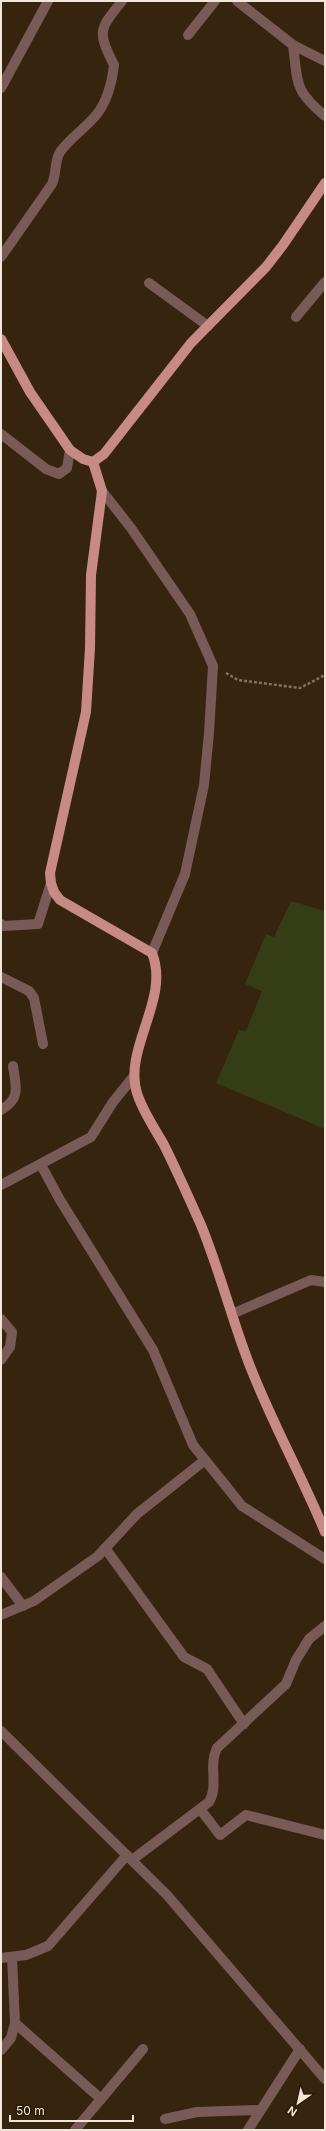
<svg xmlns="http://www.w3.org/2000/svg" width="326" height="2131" font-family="Inter,sans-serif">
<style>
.green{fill:#343d15}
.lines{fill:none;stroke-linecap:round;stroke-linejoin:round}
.path{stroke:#827260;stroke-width:2.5;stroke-dasharray:3 2;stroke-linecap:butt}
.minor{stroke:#785a57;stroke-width:10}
.major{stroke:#c88a85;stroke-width:10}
</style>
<rect width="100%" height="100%" fill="#36240e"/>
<path class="green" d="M291 901 325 911V1129L216 1083 239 1030 246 1031 262 991 245 984 266 934 274 937Z"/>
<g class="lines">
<path class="path" d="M226 673 238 680 300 688 325 675"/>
<g class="minor">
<path d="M237 1 293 45 325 61"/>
<path d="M188 35 215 1"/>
<path d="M293 45C298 84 294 90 325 116"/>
<path d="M1 88 48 1"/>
<path d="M1 257 52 184C57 173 54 162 60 152 71 137 86 128 97 114 108 100 112 82 114 65 97 31 99 30 122 1"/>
<path d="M149 283 208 326"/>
<path d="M296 317 325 282"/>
<path d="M1 434 46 469 59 474 67 468 70 450"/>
<path d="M102 491 131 528 190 614 213 666 209 733 204 785 185 874 152 953"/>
<path d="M1 924 3 926 38 924 51 883"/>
<path d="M1 977 29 991 34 998 43 1044"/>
<path d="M1 1110C21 1098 16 1087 13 1066"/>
<path d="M41 1165 60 1200 153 1350 193 1445 242 1506 325 1559"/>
<path d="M1 1185 91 1137 113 1102 134 1076"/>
<path d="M232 1314 311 1280 325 1282"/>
<path d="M1 1319 12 1332 10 1347 1 1360"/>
<path d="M105 1548 184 1657 207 1669 244 1724"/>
<path d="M1 1577 23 1606"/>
<path d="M1 1615 34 1601 98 1556 137 1514 205 1460"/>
<path d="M1 1731 167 1895 325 2079"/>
<path d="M200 1809 220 1835 246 1815 325 1835"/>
<path d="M132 1860 209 1802C219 1786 208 1765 217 1748L286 1684 296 1660 309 1639 325 1626"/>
<path d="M1 1958 26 1955 48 1946 127 1855"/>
<path d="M15 2023 101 2099"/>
<path d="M1 2050 11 2038 15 2023 12 1957"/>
<path d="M165 2119 197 2112 259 2110"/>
<path d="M75 2130 143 2049"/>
<path d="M248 2130 300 2049"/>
</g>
<g class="major">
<path d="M1 339 30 392 70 450 83 459 93 462 104 454 191 343 266 267 283 245 325 183"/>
<path d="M93 462 102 491 91 575 90 648 86 712 50 873 51 883 54 892 60 900 152 953C171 1000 121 1050 138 1096 144 1113 155 1129 164 1145 177 1171 189 1198 201 1225 219 1269 231 1316 248 1361 270 1419 301 1474 325 1532"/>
</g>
</g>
<rect width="326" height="2131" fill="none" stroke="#f2e6d9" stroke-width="4"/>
<g transform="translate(298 2103) rotate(214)" stroke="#2c1a04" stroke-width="3" paint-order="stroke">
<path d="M0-3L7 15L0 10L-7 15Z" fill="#f2e6d9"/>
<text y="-6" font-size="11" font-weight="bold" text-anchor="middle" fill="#f2e6d9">N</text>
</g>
<path d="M10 2115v6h123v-6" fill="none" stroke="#f2e6d9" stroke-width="2"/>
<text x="16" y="2115" font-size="12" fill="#f2e6d9" stroke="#2c1a04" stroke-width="3" paint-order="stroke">50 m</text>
</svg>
